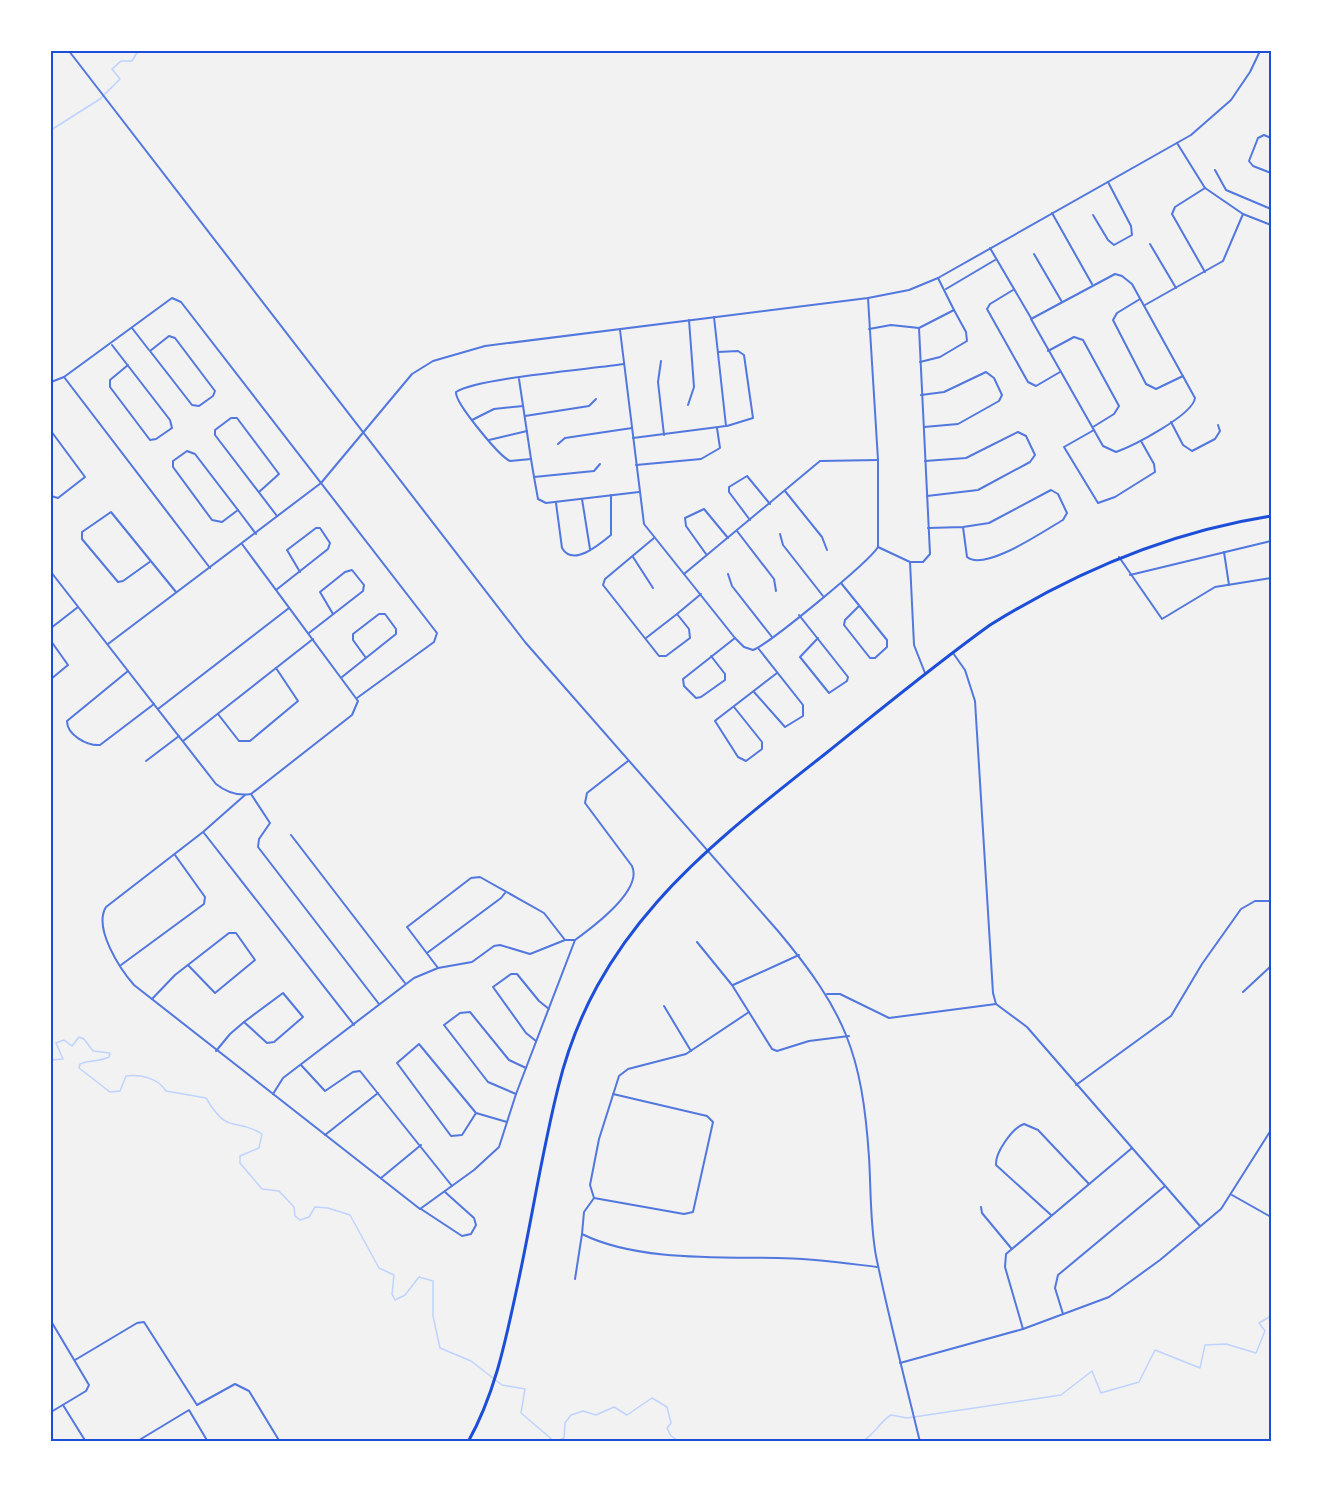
<svg xmlns="http://www.w3.org/2000/svg" width="1322" height="1493" font-family="'Nunito Sans',sans-serif">
<style>
.lines{fill:none;stroke-linecap:round;stroke-linejoin:round}
.stream{stroke:#bfd3fe;stroke-width:1.5}
.minor{stroke:#5277de;stroke-width:2}
.tertiary{stroke:#5277de;stroke-width:2}
.primary{stroke:#1d4ed8;stroke-width:3}
.neatline{fill:none;stroke:#1d4ed8;stroke-width:2}
</style>
<rect width="100%" height="100%" fill="#f2f2f2"/>
<g class="lines">
<g class="stream">
<path d="M51 130 100 99 120 79 112 69 121 61H132L138 51"/>
<path d="M51 1060 63 1059 56 1043 64 1040 72 1046 79 1037 84 1039 93 1051 110 1053 109 1057C99 1062 89 1060 80 1064L79 1068 110 1092 120 1091 126 1076C140 1074 158 1078 166 1091L206 1098C229 1137 235 1116 262 1134L259 1148 240 1156V1163L262 1189 279 1191 294 1207 295 1216 300 1220 309 1217 315 1207 328 1208 350 1215 379 1268 394 1275 392 1294 395 1300 405 1295 419 1277 433 1281V1316L440 1348 471 1361 502 1385 525 1389 521 1413 555 1442 564 1438 565 1423 571 1415 583 1411 596 1415 614 1407 627 1415 652 1398 667 1407 671 1423 667 1428 671 1436 680 1442"/>
<path d="M861 1442C875 1435 879 1422 891 1415L907 1418 1061 1395 1092 1371 1101 1393 1139 1382 1155 1350 1200 1368 1205 1345 1226 1344 1256 1353 1265 1331 1259 1323 1271 1316"/>
</g>
<g class="minor">
<path d="M1271 138 1264 135 1258 138 1249 161 1253 166 1271 173"/>
<path d="M1177 143 1205 188 1243 214 1271 225"/>
<path d="M1215 170 1226 190 1271 209"/>
<path d="M1205 188 1175 207 1172 214 1205 272"/>
<path d="M1052 213 1092 284"/>
<path d="M1093 215 1108 240 1114 245 1132 235 1131 226 1108 182"/>
<path d="M1150 244 1176 288"/>
<path d="M990 248 1031 318"/>
<path d="M1034 254 1062 302"/>
<path d="M1115 274 1122 276 1132 284 1195 398C1193 415 1133 446 1116 452L1103 446 1031 319Z"/>
<path d="M946 289 995 260"/>
<path d="M1013 290 990 304 987 309 1028 382 1036 386 1060 372"/>
<path d="M1140 299 1117 313 1113 320 1146 384 1156 389 1183 376"/>
<path d="M1145 305 1223 261 1243 214"/>
<path d="M132 328 149 350"/>
<path d="M869 329 891 325 919 328 954 310 938 278"/>
<path d="M620 330 644 524 735 638 744 647 753 650C769 644 869 562 878 547V460L868 298"/>
<path d="M169 336 175 338 215 391 213 396 199 406 192 405 150 351Z"/>
<path d="M112 345 170 420 172 428 156 439 150 440 110 387V380L128 365"/>
<path d="M1048 351 1074 337 1083 340 1119 406 1114 414 1093 427"/>
<path d="M718 352 738 351 744 355 753 418 727 426"/>
<path d="M661 361 658 382 664 435"/>
<path d="M920 362 940 357 967 341 966 332 954 310"/>
<path d="M64 377 172 298 181 302 437 633 434 642 357 698"/>
<path d="M519 379 531 459 510 461C499 456 455 403 456 392 476 378 592 369 624 364"/>
<path d="M51 382 64 377 210 568"/>
<path d="M921 395 944 392 986 372 994 378 1002 395 999 401 958 424 924 427"/>
<path d="M688 405 694 387 689 320"/>
<path d="M525 416 589 406 596 399"/>
<path d="M472 420 494 409 523 406"/>
<path d="M1171 422 1183 445 1192 451 1215 439 1220 431 1218 425"/>
<path d="M1094 430 1064 447 1098 503 1115 497 1155 472 1154 464 1141 441"/>
<path d="M51 431 85 477 58 498 51 496"/>
<path d="M633 438 726 426 714 317"/>
<path d="M489 440 527 431"/>
<path d="M558 444 565 438 632 428"/>
<path d="M187 451 195 454 238 510 222 522 212 520 173 467V461Z"/>
<path d="M531 459 534 477 594 471 600 464"/>
<path d="M925 461 966 458 1018 432 1026 436 1035 455 1030 462 978 490 927 496"/>
<path d="M636 465 701 459 720 448 717 428"/>
<path d="M534 477 538 499 546 503 639 492"/>
<path d="M785 491 822 537 827 550"/>
<path d="M259 492 279 474 237 418H231L215 430V435L277 516"/>
<path d="M582 499 590 549"/>
<path d="M556 503 562 548C573 567 599 545 611 535V495"/>
<path d="M238 510 256 534"/>
<path d="M750 520 729 492V487L747 476 770 504"/>
<path d="M928 528 963 527 989 523 1051 490 1058 494 1067 513 1063 520C1045 530 985 572 967 557L963 527"/>
<path d="M737 531 774 579 776 591"/>
<path d="M780 534 783 545 823 596"/>
<path d="M654 538 605 579 603 585 659 656H666L690 638 689 629 677 614 701 594"/>
<path d="M878 547 910 562 914 645 925 673"/>
<path d="M1224 552 1229 585"/>
<path d="M706 554 686 526 685 518 704 509 728 538"/>
<path d="M633 557 653 588"/>
<path d="M1119 557 1162 619 1215 587 1271 578"/>
<path d="M151 561 123 581 118 582 82 539V532L111 512 176 592"/>
<path d="M910 562H923L930 554 919 328"/>
<path d="M51 572 216 784C226 792 239 796 251 794L352 715 358 701 242 544"/>
<path d="M684 574 820 461 878 460"/>
<path d="M728 574 732 586 772 637"/>
<path d="M1130 575 1271 541"/>
<path d="M841 583 887 640V647L875 658H870L844 625 845 620 859 606"/>
<path d="M276 590 328 549 330 543 320 528H316L287 550 300 572"/>
<path d="M799 615 848 677 847 681 829 693 800 657 818 638"/>
<path d="M51 628 78 607"/>
<path d="M309 633 363 591 364 585 352 570 345 572 320 592 333 614"/>
<path d="M646 638 677 614"/>
<path d="M51 641 68 665 51 679"/>
<path d="M108 644 321 483 412 374 433 361 485 346 868 298 909 290 938 278 1191 135 1231 100 1250 72 1260 51"/>
<path d="M953 653 965 670 975 701 993 993 996 1004 1027 1027 1200 1226"/>
<path d="M711 656 725 674V680L701 697 696 698 684 686 683 679 735 638"/>
<path d="M128 671 67 721C67 735 87 746 100 745L154 704"/>
<path d="M342 677 396 634V629L385 614H379L353 634V640L366 658"/>
<path d="M754 692 785 727 803 716V705L758 648"/>
<path d="M734 707 762 742V749L746 761 738 757 715 721 716 720 777 673"/>
<path d="M158 709 289 608"/>
<path d="M218 714 239 741H250L298 701 276 668"/>
<path d="M183 741 313 639"/>
<path d="M146 761 179 736"/>
<path d="M251 794 270 823 259 839 258 847 379 1004"/>
<path d="M245 795 203 832 106 907C93 928 120 969 134 985L420 1209 474 1170 499 1147 516 1094 575 940C593 927 643 890 632 866L585 803 587 793 628 761"/>
<path d="M204 833 354 1025"/>
<path d="M291 835 405 983"/>
<path d="M697 942 732 985 772 1049 777 1051 809 1041 849 1036"/>
<path d="M427 953 501 898 505 893"/>
<path d="M121 965 204 904 205 897 175 855"/>
<path d="M438 968 407 927 471 878 480 877 544 913 565 940"/>
<path d="M733 985 799 955"/>
<path d="M1243 992 1271 966"/>
<path d="M283 993 303 1017 274 1042 267 1043 244 1022Z"/>
<path d="M827 994H840L889 1018 996 1004"/>
<path d="M152 999 175 975 229 933H236L255 960 215 993 188 965"/>
<path d="M664 1006 691 1051"/>
<path d="M749 1012 686 1054 628 1069 619 1076 599 1139 590 1185 594 1198 584 1212 582 1234C636 1261 718 1257 777 1258 810 1258 844 1263 877 1267"/>
<path d="M536 1041 526 1033 493 987 511 974H517L539 1001 549 1009"/>
<path d="M216 1051 230 1034 244 1022"/>
<path d="M301 1065 325 1091 353 1072 360 1071 452 1186"/>
<path d="M1076 1085 1171 1016 1202 964 1241 909 1255 901H1271"/>
<path d="M273 1094 283 1078 414 978 438 968 472 962 494 946 500 945 530 954 565 940H575"/>
<path d="M516 1094 488 1082 444 1025 460 1013 470 1012 509 1060 526 1068"/>
<path d="M476 1113 462 1135 451 1136 397 1063 419 1044 476 1113 507 1122"/>
<path d="M325 1135 378 1093"/>
<path d="M381 1178 421 1145"/>
<path d="M1232 1195 1271 1217"/>
<path d="M594 1198 684 1214 693 1212 713 1122 707 1116 613 1094"/>
<path d="M981 1207 982 1213 1011 1248"/>
<path d="M421 1209 462 1236 471 1234 476 1225 474 1218 445 1192"/>
<path d="M1051 1215 996 1165C995 1153 1012 1128 1024 1124L1038 1130 1089 1184"/>
<path d="M575 1279 582 1234"/>
<path d="M1063 1314 1055 1288 1058 1275 1165 1186"/>
<path d="M51 1321 89 1385 86 1391 51 1412"/>
<path d="M1023 1329 1005 1267 1006 1254 1132 1148"/>
<path d="M75 1360 137 1323 144 1322 197 1405 235 1384 249 1391 280 1442"/>
<path d="M900 1363 1023 1329 1109 1297 1160 1260 1221 1209 1271 1130"/>
<path d="M63 1405 86 1442"/>
<path d="M136 1442 189 1410 208 1442"/>
</g>
<path class="tertiary" d="M69 51 525 642 778 931C845 1011 862 1053 869 1157 871 1189 870 1224 876 1256 889 1319 905 1380 920 1442"/>
<path class="primary" d="M468 1442C496 1392 506 1338 518 1283 532 1218 542 1152 558 1088 596 931 706 848 825 754 880 710 933 666 990 625 1077 571 1169 532 1271 516"/>
</g>
<rect width="1322" height="1493" fill="none" stroke="#ffffff" stroke-width="105"/>
<rect x="52" y="52" width="1218" height="1388" class="neatline"/>
</svg>
